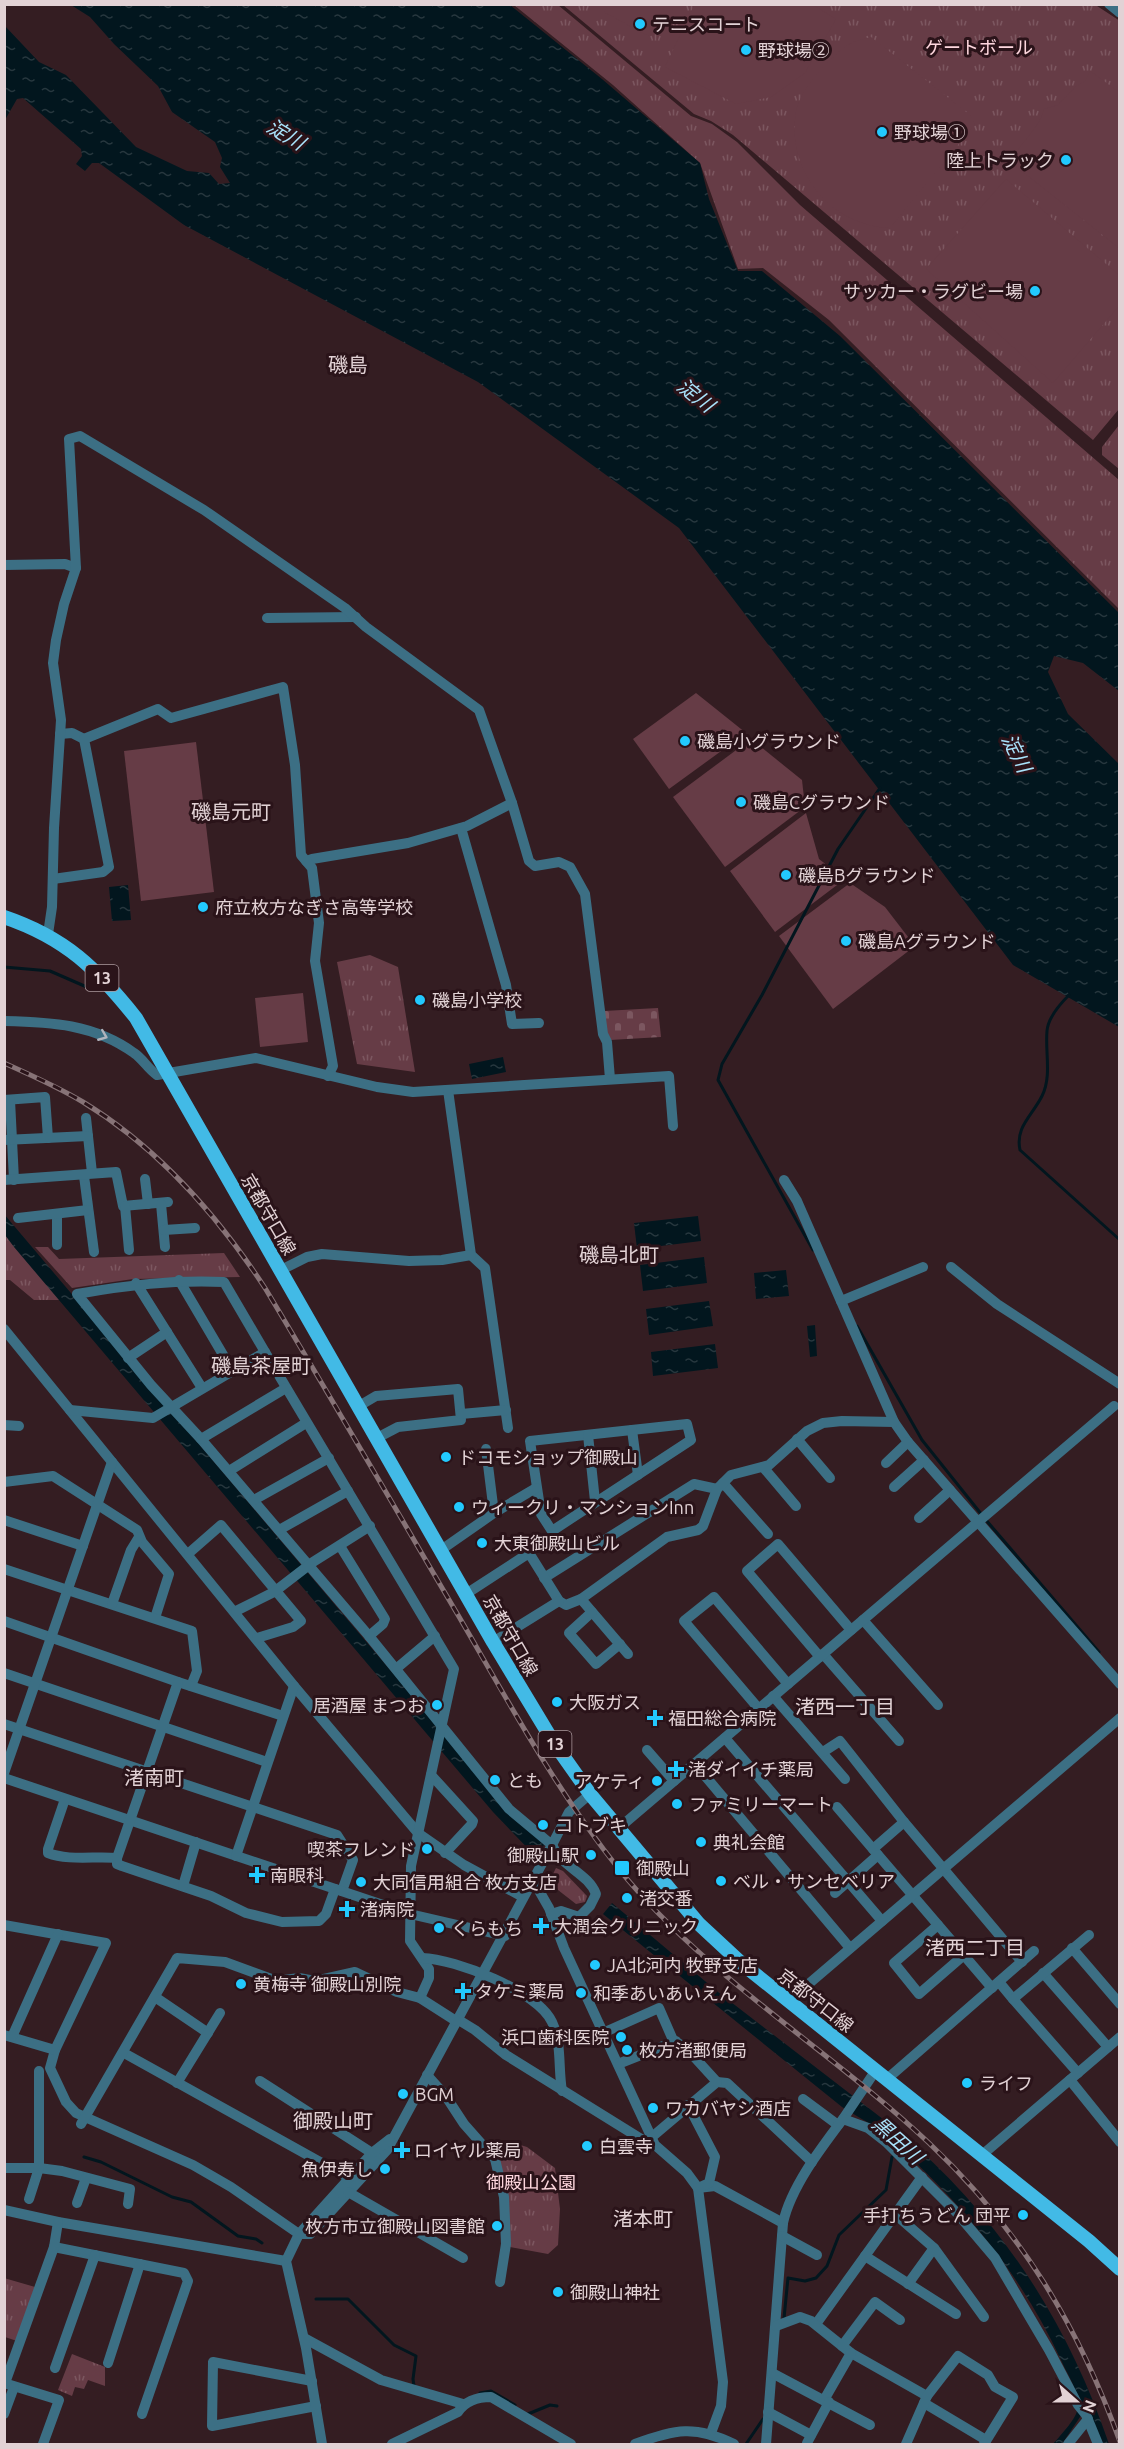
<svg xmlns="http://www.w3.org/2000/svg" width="1124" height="2449" font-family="Ubuntu,'Noto Sans JP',sans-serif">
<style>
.grass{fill:url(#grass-tufts)}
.cemetery{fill:url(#cemetery-stones)}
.pitch{fill:#663c46}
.water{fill:url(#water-ripples)}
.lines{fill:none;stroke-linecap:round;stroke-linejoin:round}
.stream{stroke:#02161e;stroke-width:3}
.minor{stroke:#3c6f84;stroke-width:10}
.major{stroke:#42bae6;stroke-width:14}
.rail-casing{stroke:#877377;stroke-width:5}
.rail{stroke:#2a1319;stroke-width:3;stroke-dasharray:9;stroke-linecap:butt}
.oneway{stroke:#b0b4bd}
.poi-dot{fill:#22c9fe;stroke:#2a1319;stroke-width:2}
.labels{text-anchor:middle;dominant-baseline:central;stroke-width:6;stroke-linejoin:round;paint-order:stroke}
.shield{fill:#2a1319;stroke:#ab999d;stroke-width:1.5}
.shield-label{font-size:16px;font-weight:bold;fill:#e2d2d5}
.poi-label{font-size:18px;fill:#e2d2d5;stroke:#2a1319;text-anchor:start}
.park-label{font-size:18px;fill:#fdd6dd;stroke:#2a1319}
.street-label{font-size:18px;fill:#e2d2d5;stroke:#2a1319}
.water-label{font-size:20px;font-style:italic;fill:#a9e3fb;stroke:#2a1319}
.neighbourhood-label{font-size:20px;fill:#e2d2d5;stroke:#2a1319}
</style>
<defs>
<pattern id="grass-tufts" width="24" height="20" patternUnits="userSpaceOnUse" patternTransform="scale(1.5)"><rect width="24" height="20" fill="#663c46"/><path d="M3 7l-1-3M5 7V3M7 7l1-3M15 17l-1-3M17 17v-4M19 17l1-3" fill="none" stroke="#7c5760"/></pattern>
<pattern id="cemetery-stones" width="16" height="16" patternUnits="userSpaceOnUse" patternTransform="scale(1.5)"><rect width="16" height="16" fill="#663c46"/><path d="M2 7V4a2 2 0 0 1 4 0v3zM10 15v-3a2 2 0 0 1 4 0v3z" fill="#7c5760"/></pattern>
<pattern id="water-ripples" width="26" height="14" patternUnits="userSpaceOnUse" patternTransform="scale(1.5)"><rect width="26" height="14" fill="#02161e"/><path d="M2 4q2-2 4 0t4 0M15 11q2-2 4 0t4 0" fill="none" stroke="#27373e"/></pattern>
</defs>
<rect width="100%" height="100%" fill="#341d22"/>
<g class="grass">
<path d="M1094 4 1120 21 1119 409 1093 440 733 135 711 121 694 114 563 5Z"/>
<path d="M514 5H558L691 116 712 124 737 142 800 205 1119 480V609L829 320 763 268 738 269 700 163 613 85Z"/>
<path d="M1119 425V469L1102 455V447Z"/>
<path d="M370 955 398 967 415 1072 357 1064 337 962Z"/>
<path d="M5 1234 60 1300H34L10 1280H5Z"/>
<path d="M35 1247H48L59 1259 224 1253 240 1277 133 1279 72 1288Z"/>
<path d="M556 1868 563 1871 587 1896 585 1902 576 1904 558 1890 552 1876Z"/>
<path d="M514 2143 527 2147 555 2168 560 2209 558 2245 548 2254 510 2247 499 2157 494 2149Z"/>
<path d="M4 2278 35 2287 17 2341 5 2337Z"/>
<path d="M72 2354 105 2367V2386L88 2380 84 2389 75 2387 72 2396 58 2390Z"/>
</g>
<path class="cemetery" d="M658 1008 661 1037 610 1040 607 1034 604 1011Z"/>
<g class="pitch">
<path d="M608 5V4L666 5 648 36 604 12Z"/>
<path d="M694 5H813L836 19 805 73 771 97 736 104 665 67Z"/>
<path d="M871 37 970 115 975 124 890 228C831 226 786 171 796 112 800 88 833 53 853 42 859 40 865 39 871 37Z"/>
<path d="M1090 71 1119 92V248L1013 164C1014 146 1038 133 1044 109L1058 105 1075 87 1085 81Z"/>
<path d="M1006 179 1119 275V306L1053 383 926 269Z"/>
<path d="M696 693 746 733 669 789 633 739Z"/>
<path d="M751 739 802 780 805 807 725 867 673 797Z"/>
<path d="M196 742 214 892 141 901 124 751Z"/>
<path d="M806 813 819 859 845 879 775 932 730 871Z"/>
<path d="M850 883 885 907 915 946 833 1009 779 936Z"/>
<path d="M303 993 308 1042 260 1047 255 998Z"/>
</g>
<g class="water">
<path d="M71 5H510L602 79 700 163 709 199 738 271H762L840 336 1119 613V691L1083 663 1054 656 1048 672 1068 714 1119 764V1027L1013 965 679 528 478 382 184 225 99 163H92L85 171 76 164 82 156 81 149 23 98 17 99 5 120V26L39 62 66 75 136 147 187 171 209 173 219 184 230 183 220 167 222 158 215 142 172 112 158 86 114 44 90 17Z"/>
<path d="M128 885 131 920 112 921 109 887Z"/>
<path d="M503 1057 506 1072 472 1079 469 1064Z"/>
<path d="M4 1214 435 1723 544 1845 537 1858 493 1812 14 1247 5 1235Z"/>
<path d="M698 1216 701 1241 637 1249 634 1223Z"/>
<path d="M704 1257 707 1283 643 1291 640 1265Z"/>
<path d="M786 1270 789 1296 756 1299 754 1273Z"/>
<path d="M709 1301 713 1326 649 1335 646 1309Z"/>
<path d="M815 1325 817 1356 810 1357 807 1326Z"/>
<path d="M715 1344 718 1368 653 1376 651 1352Z"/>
<path d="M612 1903 718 1992 901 2133C1001 2220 1066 2318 1109 2444H1101L1088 2405 1062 2444H1053C1059 2437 1075 2420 1077 2411 1082 2395 1067 2374 1061 2360 1020 2271 955 2194 880 2131 869 2122 854 2115 842 2107L603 1914Z"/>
</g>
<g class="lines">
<g class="stream">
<path d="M4 967 50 971 89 988"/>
<path d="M1069 995C1060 1004 1048 1018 1047 1031 1045 1052 1052 1076 1042 1096 1032 1116 1015 1127 1020 1150L1120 1240"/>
<path d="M813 1250 718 1080 722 1064 762 995 838 849 880 788"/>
<path d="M857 1326 922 1440 982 1515"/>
<path d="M986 1520 1099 1652"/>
<path d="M84 2157 101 2162 172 2197 191 2202 238 2236 256 2239 262 2243"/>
<path d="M316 2299H348L394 2345 416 2356 413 2379 414 2386"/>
<path d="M784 2318 788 2278 805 2281 816 2278 827 2266 839 2235 886 2190 892 2157"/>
<path d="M480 2393 491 2391 515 2405"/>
<path d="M528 2414 550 2405 557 2406"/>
<path d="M746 2444 763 2419"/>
</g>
<g class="minor">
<path d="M1109 4 1120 13"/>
<path d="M4 565 65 564 76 568"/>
<path d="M267 618 356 617"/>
<path d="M60 734 72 733 84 739"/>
<path d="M461 828 506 985 512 1024 539 1023"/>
<path d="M306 861 312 859 408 843 467 826 512 803"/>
<path d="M53 879 103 872 109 867 84 739 158 709 171 718 283 687 295 765 301 855 312 868 319 923 315 961 333 1066 328 1076"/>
<path d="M48 934 52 907 54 828 61 720 53 663 56 640 64 604 76 568 69 439 80 436 204 510 345 608 366 627 479 710 512 803 529 861 535 866 559 862 570 867 585 894 603 1034 607 1042 610 1079"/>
<path d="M4 1021C51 1022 94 1024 134 1053 143 1059 148 1069 157 1075L256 1058 377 1087 413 1092 669 1076 673 1126"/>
<path d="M448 1090 471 1255 485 1268 508 1428"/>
<path d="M4 1100 45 1097 48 1138"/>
<path d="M10 1100 14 1180"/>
<path d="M86 1118 92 1173"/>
<path d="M4 1140 88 1136"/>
<path d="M84 1176 94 1252"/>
<path d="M145 1179 148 1204"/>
<path d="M4 1180 116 1172 123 1206 168 1202"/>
<path d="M784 1180 797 1201 894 1422 908 1442 1120 1684"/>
<path d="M161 1204 165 1247"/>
<path d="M125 1206 129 1250"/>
<path d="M57 1214V1245"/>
<path d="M18 1218 88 1210"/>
<path d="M164 1230 195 1228"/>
<path d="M951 1267 997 1304 1120 1384"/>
<path d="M281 1270 307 1257 322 1254 409 1261 442 1260 471 1255"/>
<path d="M179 1280 232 1370"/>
<path d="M136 1283 202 1388"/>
<path d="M841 1301 923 1267"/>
<path d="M4 1329 294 1686 418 1833 464 1865 523 1897"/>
<path d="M265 1352 224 1282C170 1280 129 1285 77 1294L151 1385 201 1439 369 1636 509 1809 552 1845 569 1812 590 1794"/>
<path d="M128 1358 167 1332"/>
<path d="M359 1406 376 1396 458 1389 461 1420 398 1427 377 1438"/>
<path d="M70 1410 153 1418 265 1352 454 1669 411 1866 410 1941 429 1969V1978L420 1998"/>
<path d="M461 1414 506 1410"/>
<path d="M687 1424 691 1440 552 1531 541 1514 530 1441Z"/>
<path d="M4 1425 19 1426"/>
<path d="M632 1430 638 1475"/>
<path d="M588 1435 595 1501"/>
<path d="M201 1439 286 1388"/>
<path d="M797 1439 830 1478"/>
<path d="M486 1449 494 1513"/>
<path d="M886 1463 908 1442"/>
<path d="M763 1467 796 1506"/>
<path d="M229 1471 306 1423"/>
<path d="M4 1482 53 1476 137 1530 142 1542 169 1574 155 1618"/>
<path d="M723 1483 768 1534"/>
<path d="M894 1487 924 1460"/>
<path d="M254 1500 329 1458"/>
<path d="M919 1518 950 1490"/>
<path d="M4 1520 83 1546"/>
<path d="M279 1530 348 1491"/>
<path d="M340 1546 385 1619 383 1624 369 1636"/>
<path d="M441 1550 494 1513 536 1488"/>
<path d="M189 1553 221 1525 301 1621 293 1627 257 1638"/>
<path d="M4 1569 192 1631 197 1671 191 1686"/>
<path d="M544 1578 694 1484 717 1489"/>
<path d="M466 1594 529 1553 559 1601 566 1605 581 1599 667 1537 698 1530 703 1526 717 1489 731 1475 769 1465 807 1431 823 1423 842 1421 894 1422"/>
<path d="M581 1599 628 1654"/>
<path d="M112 1604 131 1550 139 1537"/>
<path d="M236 1611 274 1592 313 1562 370 1526"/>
<path d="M592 1612 569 1633 596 1664 620 1644"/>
<path d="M863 1620 938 1705"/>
<path d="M4 1621 178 1682 283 1716"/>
<path d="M493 1642 559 1601"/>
<path d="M823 1654 899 1741"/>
<path d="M820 1657 747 1571 778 1544 851 1630"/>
<path d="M397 1668 435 1636"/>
<path d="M4 1673 267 1762"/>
<path d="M773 1696 845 1779"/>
<path d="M759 1709 684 1621 714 1597 788 1684"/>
<path d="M4 1724 337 1835 353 1860 342 1891"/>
<path d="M725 1738 882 1921"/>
<path d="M647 1750 674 1781"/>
<path d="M823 1752 840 1741 904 1822 1022 1962"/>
<path d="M695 1764 850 1948"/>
<path d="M4 1773 112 1462"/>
<path d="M431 1775 473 1821 472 1824 445 1853"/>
<path d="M4 1778 410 1914 505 1936"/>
<path d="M65 1799 48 1849V1853C68 1861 95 1856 117 1858V1864L122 1866 211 1896 246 1913 282 1922 319 1921 326 1914 335 1889"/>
<path d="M837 1807 992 1988"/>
<path d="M619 1828 1114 1406"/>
<path d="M873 1849 904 1822"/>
<path d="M236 1856 294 1686"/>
<path d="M117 1858 178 1682"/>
<path d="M533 1880 549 1908 564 1948 655 2145 687 2173 698 2188 715 2186 783 2223 766 2444"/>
<path d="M183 1886 196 1842"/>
<path d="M835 1893 878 1855"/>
<path d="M551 1914 561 1911 579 1917 590 1906 596 1894C588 1873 561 1867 552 1845"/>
<path d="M4 1925 106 1943 55 2050 50 2068 66 2102 76 2113 193 2165 231 2187 299 2234H310L387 2150 552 1845"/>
<path d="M938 1925 894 1963 919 1994 964 1955"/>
<path d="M1072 1948 1120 2004"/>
<path d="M422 1958C456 1959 537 1991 552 2022 562 2043 558 2068 562 2091"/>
<path d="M1043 1973 1108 2047"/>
<path d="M999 1982 1013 1999"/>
<path d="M155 1997 208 2033"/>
<path d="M790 2003 798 1993 1120 1718"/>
<path d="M457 2019 475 2030 506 2055 646 2142 717 2082 727 2083 812 2162"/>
<path d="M605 2032 659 2008 673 2040 686 2048 717 2082"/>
<path d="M4 2035 55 2050"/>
<path d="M12 2037 58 1934"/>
<path d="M124 2053 349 2178"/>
<path d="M618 2064 676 2041"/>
<path d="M1078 2073 1013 1999 1089 1935"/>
<path d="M427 2075 445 2095 464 2124 495 2159 504 2197 506 2244 500 2282"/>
<path d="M887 2079 1034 1951"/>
<path d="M1070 2080 1120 2142"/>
<path d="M260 2081 372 2153"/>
<path d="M177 2083 220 2013"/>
<path d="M803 2099 838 2125"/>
<path d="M688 2105 715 2157 709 2183 698 2188 723 2382 721 2406 711 2433"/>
<path d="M843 2119 876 2070"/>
<path d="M81 2124 177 1958 225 1962 277 1981 299 1978 315 1981 355 1972 397 1992 420 1998 456 2021"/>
<path d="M982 2155 1120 2037"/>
<path d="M4 2168H39L62 2171 130 2189 128 2204"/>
<path d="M348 2192 463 2258"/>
<path d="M29 2199 39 2168V2071"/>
<path d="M77 2203 86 2178"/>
<path d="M4 2210 58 2222 286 2261"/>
<path d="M895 2214 934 2248 984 2317"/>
<path d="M783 2223C791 2187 821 2148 843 2119L868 2128 886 2142 956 2212 995 2258 1049 2350 1078 2405 1086 2415 1098 2444"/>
<path d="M782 2236 817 2255"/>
<path d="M54 2247 184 2273 188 2281 142 2414"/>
<path d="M865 2256 956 2314"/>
<path d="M908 2284 934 2248"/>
<path d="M816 2324 922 2177"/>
<path d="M776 2326 800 2317 811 2321 851 2353 927 2396"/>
<path d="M304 2338 381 2380 463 2404"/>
<path d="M842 2346 875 2302 900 2320"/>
<path d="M108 2363 140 2264"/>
<path d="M55 2368 95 2255"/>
<path d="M772 2373 870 2425"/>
<path d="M312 2381 213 2362 212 2426 316 2406"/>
<path d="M4 2383 59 2400 43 2444"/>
<path d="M5 2383 54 2247 58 2222"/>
<path d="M824 2400 851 2353"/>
<path d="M924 2403 986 2440"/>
<path d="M768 2412 811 2435"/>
<path d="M4 2414 14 2387"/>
<path d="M807 2443 829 2402"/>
<path d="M322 2444 306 2348 286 2261 299 2234 372 2153 390 2139"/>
<path d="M392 2444 458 2412C466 2400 478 2397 491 2397L571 2444"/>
<path d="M635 2444C675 2429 695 2425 734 2444"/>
<path d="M906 2444 927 2396 958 2356 988 2375 995 2387 1013 2397 984 2444"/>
<path d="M1068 2444 1088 2419"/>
</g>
<path class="major" d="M4 917C66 938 97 969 136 1018L493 1642 554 1743 590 1794 699 1924 740 1962 1089 2241 1120 2269"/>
<defs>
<path id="rail" d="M4 1063C31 1075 58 1087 83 1102 157 1147 218 1216 265 1288 330 1396 394 1506 458 1615 508 1701 556 1790 618 1868 706 1977 828 2048 929 2143 1019 2228 1079 2326 1120 2442"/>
</defs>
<use href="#rail" class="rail-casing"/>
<use href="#rail" class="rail"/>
</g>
<defs><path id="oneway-chevron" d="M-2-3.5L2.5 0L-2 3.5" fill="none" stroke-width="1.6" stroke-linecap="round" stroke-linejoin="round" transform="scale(1.5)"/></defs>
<use class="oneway" href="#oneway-chevron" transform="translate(103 1036) rotate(22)"/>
<g class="poi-dot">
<circle cx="640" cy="24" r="6"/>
<circle cx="746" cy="50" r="6"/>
<circle cx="882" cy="132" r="6"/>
<circle cx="1066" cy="160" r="6"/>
<circle cx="1035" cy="291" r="6"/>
<circle cx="685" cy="741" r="6"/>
<circle cx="741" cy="802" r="6"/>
<circle cx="786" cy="875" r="6"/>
<circle cx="203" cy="907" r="6"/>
<circle cx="846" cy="941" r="6"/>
<circle cx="420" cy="1000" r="6"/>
<circle cx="446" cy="1457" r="6"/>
<circle cx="459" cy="1507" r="6"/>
<circle cx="482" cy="1543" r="6"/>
<circle cx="557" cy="1702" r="6"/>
<circle cx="437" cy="1705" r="6"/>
<path d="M652 1709h6v6h6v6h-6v6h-6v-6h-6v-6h6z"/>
<path d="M673 1760h6v6h6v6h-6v6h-6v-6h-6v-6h6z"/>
<circle cx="495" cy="1780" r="6"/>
<circle cx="657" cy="1781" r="6"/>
<circle cx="677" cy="1804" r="6"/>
<circle cx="543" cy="1825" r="6"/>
<circle cx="701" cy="1842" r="6"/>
<circle cx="427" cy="1849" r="6"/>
<circle cx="591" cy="1855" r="6"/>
<rect x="614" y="1860" width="16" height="16" rx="3"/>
<path d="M254 1866h6v6h6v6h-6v6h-6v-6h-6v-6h6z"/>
<circle cx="721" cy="1881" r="6"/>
<circle cx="361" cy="1882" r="6"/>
<circle cx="627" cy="1898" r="6"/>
<path d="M344 1900h6v6h6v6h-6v6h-6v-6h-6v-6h6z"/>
<path d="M538 1917h6v6h6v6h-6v6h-6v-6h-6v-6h6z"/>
<circle cx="439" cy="1928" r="6"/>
<circle cx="595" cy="1965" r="6"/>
<circle cx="241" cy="1984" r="6"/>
<path d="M460 1982h6v6h6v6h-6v6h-6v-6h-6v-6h6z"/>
<circle cx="581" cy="1993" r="6"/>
<circle cx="621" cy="2037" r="6"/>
<circle cx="627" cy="2050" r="6"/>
<circle cx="967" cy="2083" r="6"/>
<circle cx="403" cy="2094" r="6"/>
<circle cx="653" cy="2108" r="6"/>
<circle cx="587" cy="2146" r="6"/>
<path d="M399 2141h6v6h6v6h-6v6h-6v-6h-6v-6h6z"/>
<circle cx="385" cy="2169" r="6"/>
<circle cx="1023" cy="2215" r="6"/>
<circle cx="497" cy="2226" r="6"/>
<circle cx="558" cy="2292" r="6"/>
</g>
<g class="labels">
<g class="shield">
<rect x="85.5" y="965" width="33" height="26" rx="4.5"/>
<rect x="538.5" y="1731" width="33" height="26" rx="4.5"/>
</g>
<g class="shield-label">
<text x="102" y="978">13</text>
<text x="555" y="1744">13</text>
</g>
<g class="poi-label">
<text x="652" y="24">テニスコート</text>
<text x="758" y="50">野球場②</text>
<text x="894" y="132">野球場①</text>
<text x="1054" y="160" text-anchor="end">陸上トラック</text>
<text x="1023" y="291" text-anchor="end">サッカー・ラグビー場</text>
<text x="697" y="741">磯島小グラウンド</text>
<text x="753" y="802">磯島Cグラウンド</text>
<text x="798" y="875">磯島Bグラウンド</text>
<text x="215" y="907">府立枚方なぎさ高等学校</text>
<text x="858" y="941">磯島Aグラウンド</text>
<text x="432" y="1000">磯島小学校</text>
<text x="458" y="1457">ドコモショップ御殿山</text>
<text x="471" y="1507">ウィークリ・マンションInn</text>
<text x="494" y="1543">大東御殿山ビル</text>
<text x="569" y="1702">大阪ガス</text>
<text x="425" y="1705" text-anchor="end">居酒屋 まつお</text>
<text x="668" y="1718">福田総合病院</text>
<text x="688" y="1769">渚ダイイチ薬局</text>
<text x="507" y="1780">とも</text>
<text x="645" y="1781" text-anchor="end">アケティ</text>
<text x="689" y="1804">ファミリーマート</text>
<text x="555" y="1825">コトブキ</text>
<text x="713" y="1842">典礼会館</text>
<text x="415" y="1849" text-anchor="end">喫茶フレンド</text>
<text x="579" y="1855" text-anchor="end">御殿山駅</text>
<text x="636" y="1868">御殿山</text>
<text x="270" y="1875">南眼科</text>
<text x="733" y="1881">ベル・サンセベリア</text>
<text x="373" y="1882">大同信用組合 枚方支店</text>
<text x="639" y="1898">渚交番</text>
<text x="360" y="1909">渚病院</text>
<text x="554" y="1926">大潤会クリニック</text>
<text x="451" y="1928">くらもち</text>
<text x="607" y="1965">JA北河内 牧野支店</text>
<text x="253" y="1984">黄梅寺 御殿山別院</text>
<text x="475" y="1991">タケミ薬局</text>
<text x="593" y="1993">和季あいあいえん</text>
<text x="609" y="2037" text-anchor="end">浜口歯科医院</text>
<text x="639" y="2050">枚方渚郵便局</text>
<text x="979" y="2083">ライフ</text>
<text x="415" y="2094">BGM</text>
<text x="665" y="2108">ワカバヤシ酒店</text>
<text x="599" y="2146">白雲寺</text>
<text x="414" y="2150">ロイヤル薬局</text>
<text x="373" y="2169" text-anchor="end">魚伊寿し</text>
<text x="1011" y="2215" text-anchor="end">手打ちうどん 団平</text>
<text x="485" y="2226" text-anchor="end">枚方市立御殿山図書館</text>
<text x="570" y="2292">御殿山神社</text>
</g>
<g class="park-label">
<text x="979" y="47">ゲートボール</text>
<text x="531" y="2182">御殿山公園</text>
</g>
<g class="street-label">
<text transform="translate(269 1214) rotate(60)">京都守口線</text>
<text transform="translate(511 1635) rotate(60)">京都守口線</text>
<text transform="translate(816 2000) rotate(38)">京都守口線</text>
</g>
<g class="water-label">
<text transform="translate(286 134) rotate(31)">淀川</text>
<text transform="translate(696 395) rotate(38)">淀川</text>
<text transform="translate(1017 753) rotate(63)">淀川</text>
<text transform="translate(898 2140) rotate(42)">黒田川</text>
</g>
<g class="neighbourhood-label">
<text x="348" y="364">磯島</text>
<text x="231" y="811">磯島元町</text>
<text x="619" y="1254">磯島北町</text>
<text x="261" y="1365">磯島茶屋町</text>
<text x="845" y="1706">渚西一丁目</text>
<text x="154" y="1777">渚南町</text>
<text x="975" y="1947">渚西二丁目</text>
<text x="333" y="2120">御殿山町</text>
<text x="643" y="2218">渚本町</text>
</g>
</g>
<rect width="1124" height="2449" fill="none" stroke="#e2d2d5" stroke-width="12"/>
<g transform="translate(1076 2401) rotate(111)" stroke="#2a1319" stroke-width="4.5" paint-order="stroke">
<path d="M0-4.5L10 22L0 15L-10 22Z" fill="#e2d2d5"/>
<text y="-9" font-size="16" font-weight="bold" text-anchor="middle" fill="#e2d2d5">N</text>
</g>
</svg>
